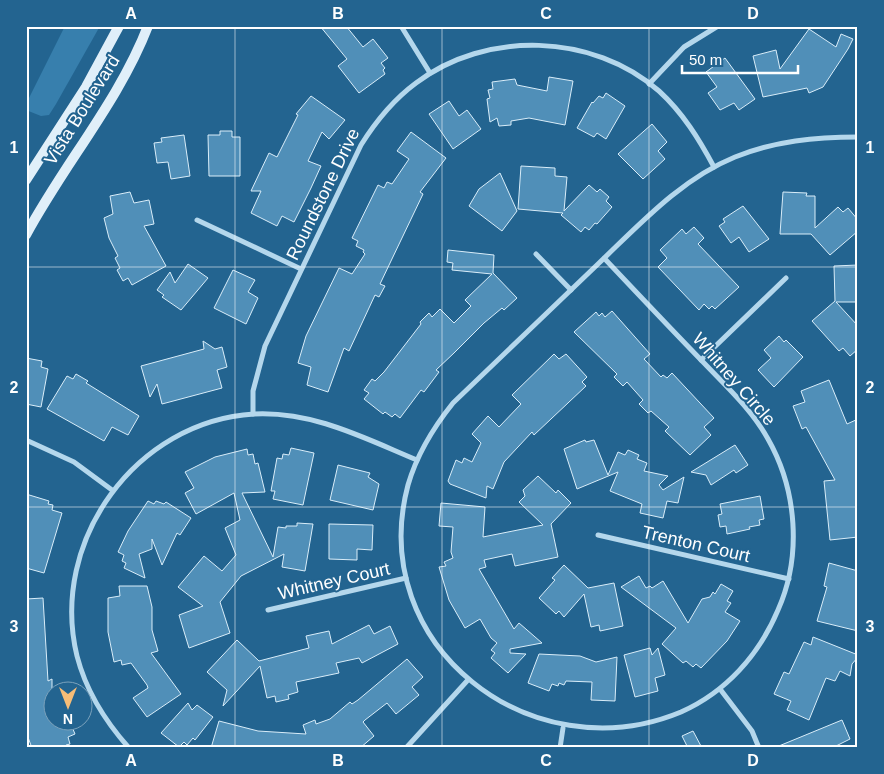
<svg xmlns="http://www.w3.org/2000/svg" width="884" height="774" font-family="Arial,sans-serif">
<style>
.green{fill:#377fad}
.building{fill:#508fb8;stroke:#d9edf9}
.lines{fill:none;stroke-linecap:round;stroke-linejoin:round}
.minor{stroke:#b4d7ec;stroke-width:5}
.secondary{stroke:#e0eff9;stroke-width:10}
.grid{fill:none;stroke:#fff;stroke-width:1;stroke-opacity:0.55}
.labels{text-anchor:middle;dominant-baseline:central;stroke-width:4;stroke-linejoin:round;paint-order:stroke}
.street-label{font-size:18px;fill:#fff;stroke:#236490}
.neatline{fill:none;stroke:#fff;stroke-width:2}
.grid-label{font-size:16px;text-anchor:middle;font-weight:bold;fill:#fff}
</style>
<rect width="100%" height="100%" fill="#236490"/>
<path class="green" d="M65 26H100L56 104 49 115 41 116 26 110V104Z"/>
<g class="building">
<path d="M320 26H346L363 47 373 39 388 58 381 63 385 68 383 70 385 74 359 93 338 66 347 59Z"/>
<path d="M809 29 836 47 841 34 853 39 848 49 823 87 809 93 807 88 763 97 753 56 776 50 780 69Z"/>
<path d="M725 58 755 99 739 110 734 103 720 110 708 93 717 87 706 72Z"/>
<path d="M549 77 573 81 565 125 529 118 511 121V125L499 126 497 118 490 122 487 99 490 98 488 90 493 89 492 82 515 79 517 85 547 91Z"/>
<path d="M606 93 625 106 606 139 597 133 594 137 577 128 592 102 593 103 599 96 603 98Z"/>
<path d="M311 96 345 120 329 139 322 132 308 161 321 166 311 188 294 222 282 216 277 226 251 213 261 191H251L269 153 277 157 298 115 296 114Z"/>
<path d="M449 101 459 116 467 110 481 129 453 149 429 114Z"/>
<path d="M652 124 667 142 658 151 665 159 643 179 618 154Z"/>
<path d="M220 131H232V137H240V176H209L208 135H220Z"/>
<path d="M411 132 446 158 420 192 423 194 380 284 385 286 379 297 375 295 349 351 344 348 328 392 307 385 311 367 298 363 306 336 339 268 352 274 365 254 363 252 364 250 356 246 358 241 352 238 378 185 384 188 387 182 392 184 409 159 397 151Z"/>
<path d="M184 135 190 176 171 179 168 162 157 163 154 143 162 142 161 138Z"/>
<path d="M521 166 555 168V176L567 177 564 211 589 185 597 192 600 189 609 197 606 201 612 207 597 224 595 223 589 230 585 227 581 232 561 215 563 213 518 209Z"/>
<path d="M500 173 517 211 502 231 469 206 479 189Z"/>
<path d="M130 192 134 203 149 200 154 224 144 226 166 266 132 285 128 278 123 281 117 270 120 268 115 258 118 256 109 238 104 218 113 214 110 196Z"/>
<path d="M783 192 807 193 806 196H815V228L838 207 843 212 848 208 858 220V231L830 255 811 234H780Z"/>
<path d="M743 206 769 239 749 252 739 237 731 243 719 226 725 222 723 219Z"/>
<path d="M694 227 704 238 698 244 739 287 715 309 712 306 709 309 704 304 699 310 658 267 667 258 660 250 682 229 686 234Z"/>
<path d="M448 250 494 255 493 273 517 298 504 310 502 308 484 323 454 353 436 370 439 372 424 392 421 390 400 418 395 414 392 417 385 412 383 414 364 399 369 393 364 390 372 379 375 381 384 372 421 324 420 322 429 313 432 317 440 309 454 323 471 306 465 300 492 274 452 270 453 263 447 262Z"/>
<path d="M188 264 208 278 181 310 162 297 164 295 157 290 170 272 175 283Z"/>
<path d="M858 265V302H836L858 326V349L850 356 843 348 839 351 812 321 835 301 834 266Z"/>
<path d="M233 270 255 280 248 292 258 298 246 324 214 308Z"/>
<path d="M612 311 650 354 644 359 661 377 663 375 667 378 672 373 714 418 704 427 711 435 690 455 665 431 669 427 651 411 648 413 639 404 643 400 627 382 623 386 614 377 617 374 574 332 596 312 599 316 602 313 605 317Z"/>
<path d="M779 336 784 342 786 340 803 357 774 387 758 370 771 358 764 350Z"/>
<path d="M203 341 215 349 222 347 227 367 217 370 222 388 162 404 157 384 150 397 141 366 204 349Z"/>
<path d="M554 354 559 359 566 354 587 377 582 382 586 386 534 435 532 432 504 462 493 489 487 486 486 498 450 484 448 481 456 460 462 463 464 458 472 462 481 443 472 434 488 416 499 427 521 404 512 395Z"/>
<path d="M26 358 42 361 41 367 48 369 41 407 26 404Z"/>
<path d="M76 374 88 381 86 383 139 416 128 435 112 427 104 441 47 409 67 376 73 379Z"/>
<path d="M829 380 847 424 858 419V537L830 540 824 481 835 480 806 427 802 429 793 406 805 402 801 391Z"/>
<path d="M585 440 586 442 594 440 608 475 618 452 625 455 628 450 639 455 637 459 647 463 644 471 668 476 659 485 663 490 684 477 678 503 667 501 663 518 640 513 642 504 610 491 618 472 577 489 564 449Z"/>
<path d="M735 445 748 465 736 473 734 470 711 485 706 475 691 472Z"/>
<path d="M291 448 314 453 303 505 273 499 275 491H271L277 458 282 459 283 454 289 455Z"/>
<path d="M247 449 248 455 253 454 255 464 258 463 265 492 242 493 273 557 278 527 286 528V526H297V523L313 524 305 571 282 567 284 554 241 576 220 602 230 633 189 648 179 615 203 606 178 587 204 556 222 571 236 555 225 528 240 520 234 493 196 514 185 493 194 488 185 472 215 457Z"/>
<path d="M338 465 370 473 368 477 379 484 373 510 330 500Z"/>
<path d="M538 476 556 493 558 490 571 503 551 524 558 557 515 566 512 554 484 560 486 567 479 569 514 629 519 623 542 643 510 649V653L526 654 508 673 491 658 495 653 491 650 497 643 491 638 480 619 465 628 449 600 439 567 446 566 444 562 453 558 451 552 453 527 439 526 441 503 485 507 483 537 543 525 519 502 525 496 523 490Z"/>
<path d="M26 494 49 501 48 504 53 505 52 510 62 513 44 573 26 568Z"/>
<path d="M760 496 764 519 759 520 760 525 749 527 750 529 727 534 726 526 720 527 718 515 722 514 720 504Z"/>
<path d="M148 501 154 504 156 501 164 504 166 502 191 518 180 535 177 533 162 565 152 539V549L139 554 145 578 124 568 126 563 122 561 124 555 118 552 128 531Z"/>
<path d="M329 524 373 525 372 550 357 549V560L329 559Z"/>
<path d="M829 563 858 571V631L817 621 827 587 824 586Z"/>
<path d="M564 565 588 588 614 583 623 626 600 631 599 625 591 627 584 594 564 617 559 611 556 614 539 598 555 580 552 578Z"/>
<path d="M639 576 646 588 650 586 652 588 663 581 688 623 702 599 710 597 713 592 715 594 721 584 733 591 727 601 731 603 725 612 740 621 727 641 701 668 696 664 693 667 686 661 683 663 662 644 676 628 621 587Z"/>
<path d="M119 586H147L152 607V630L158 651 151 653 181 694 147 717 133 698 148 688 147 685 131 663 122 665 121 660 114 662 108 632V598L120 596Z"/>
<path d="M43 598 48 681 52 679V722H70L75 734 68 737 70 744 66 745 67 748H32L26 732V599Z"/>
<path d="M369 625 374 634 390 626 398 644 362 663 359 658 336 663 339 673 296 682 298 692 288 695 289 699 276 702 275 696 267 698 260 666 223 706 227 690 207 672 237 640 259 661 309 648 306 636 329 631 332 644Z"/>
<path d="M813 637 858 655V657L852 664 850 676 840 671 835 681 826 678 809 720 787 710 791 701 774 694 784 672 789 674 804 642 811 645Z"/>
<path d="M650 648 652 655 658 648 665 675 655 678 658 691 635 697 624 655Z"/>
<path d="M539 654 580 656 596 662 617 657 615 701 591 700 592 682 566 681 564 685 559 683 558 686 552 684 549 691 528 683Z"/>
<path d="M407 659 423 677 412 687 419 695 396 714 387 703 365 720 363 722 374 736 360 748H211L219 721 258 731 306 734 303 725 315 720 316 724 330 719 350 702 352 704 358 700Z"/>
<path d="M188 703 192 710 197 705 213 717 195 740 193 738 187 745 184 742 179 747 161 733Z"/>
<path d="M842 720 850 739 832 748H774Z"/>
<path d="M693 731 702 748H688L682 736Z"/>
</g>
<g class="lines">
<g class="minor">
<path d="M401 26 430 73"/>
<path d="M649 84 684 47 718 26"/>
<path d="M197 220 301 269"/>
<path d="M536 254 571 290"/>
<path d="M604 258C637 293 670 328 704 363 727 387 752 410 768 439 797 490 802 556 778 610 759 655 726 692 681 712 532 774 365 646 408 485 417 454 433 428 453 403 501 357 550 310 598 264 640 224 681 179 735 157 775 141 815 137 858 137"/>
<path d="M701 360 786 278"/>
<path d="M253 414V391L265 346 361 145C376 121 393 100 416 83 486 30 593 33 659 91 683 113 699 139 714 167"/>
<path d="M26 440 74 462 112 490"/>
<path d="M598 535 789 579"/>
<path d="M268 610 406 578"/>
<path d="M720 689 752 731 759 748"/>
<path d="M129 748C105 721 86 691 77 656 49 541 136 421 254 414 313 411 364 438 417 460"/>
<path d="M406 748 467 681"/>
<path d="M560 748 563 728"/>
</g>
<g class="secondary">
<path d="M26 180 86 87 119 26"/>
<path d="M26 235C64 164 119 101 148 26"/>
</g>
</g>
<path class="grid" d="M235 26V748M442 26V748M649 26V748M26 267H858M26 507H858"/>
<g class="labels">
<g class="street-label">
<text transform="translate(82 110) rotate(-58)">Vista Boulevard</text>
<text transform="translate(323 194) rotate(-64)">Roundstone Drive</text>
<text transform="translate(734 379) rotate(49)">Whitney Circle</text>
<text transform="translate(696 544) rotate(13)">Trenton Court</text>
<text transform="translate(334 581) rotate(-13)">Whitney Court</text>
</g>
</g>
<rect width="884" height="774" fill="none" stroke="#236490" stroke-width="55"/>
<g transform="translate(68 706) rotate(180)"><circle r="24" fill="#236490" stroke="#7ba2bc"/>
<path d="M0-4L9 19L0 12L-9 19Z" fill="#f7bd77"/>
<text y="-8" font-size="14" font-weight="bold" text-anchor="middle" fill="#ffffff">N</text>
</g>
<path d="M682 65v8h116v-8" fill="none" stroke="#ffffff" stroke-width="2.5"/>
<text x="689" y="65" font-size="15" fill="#ffffff" stroke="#236490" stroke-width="4" paint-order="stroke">50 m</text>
<rect x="28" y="28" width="828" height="718" class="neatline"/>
<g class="grid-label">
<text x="131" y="19">A</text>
<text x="338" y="19">B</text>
<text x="546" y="19">C</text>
<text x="753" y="19">D</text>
<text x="14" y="153">1</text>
<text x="870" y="153">1</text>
<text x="14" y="393">2</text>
<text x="870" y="393">2</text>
<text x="14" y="632">3</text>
<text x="870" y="632">3</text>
<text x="131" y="766">A</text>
<text x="338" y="766">B</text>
<text x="546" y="766">C</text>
<text x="753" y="766">D</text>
</g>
</svg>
